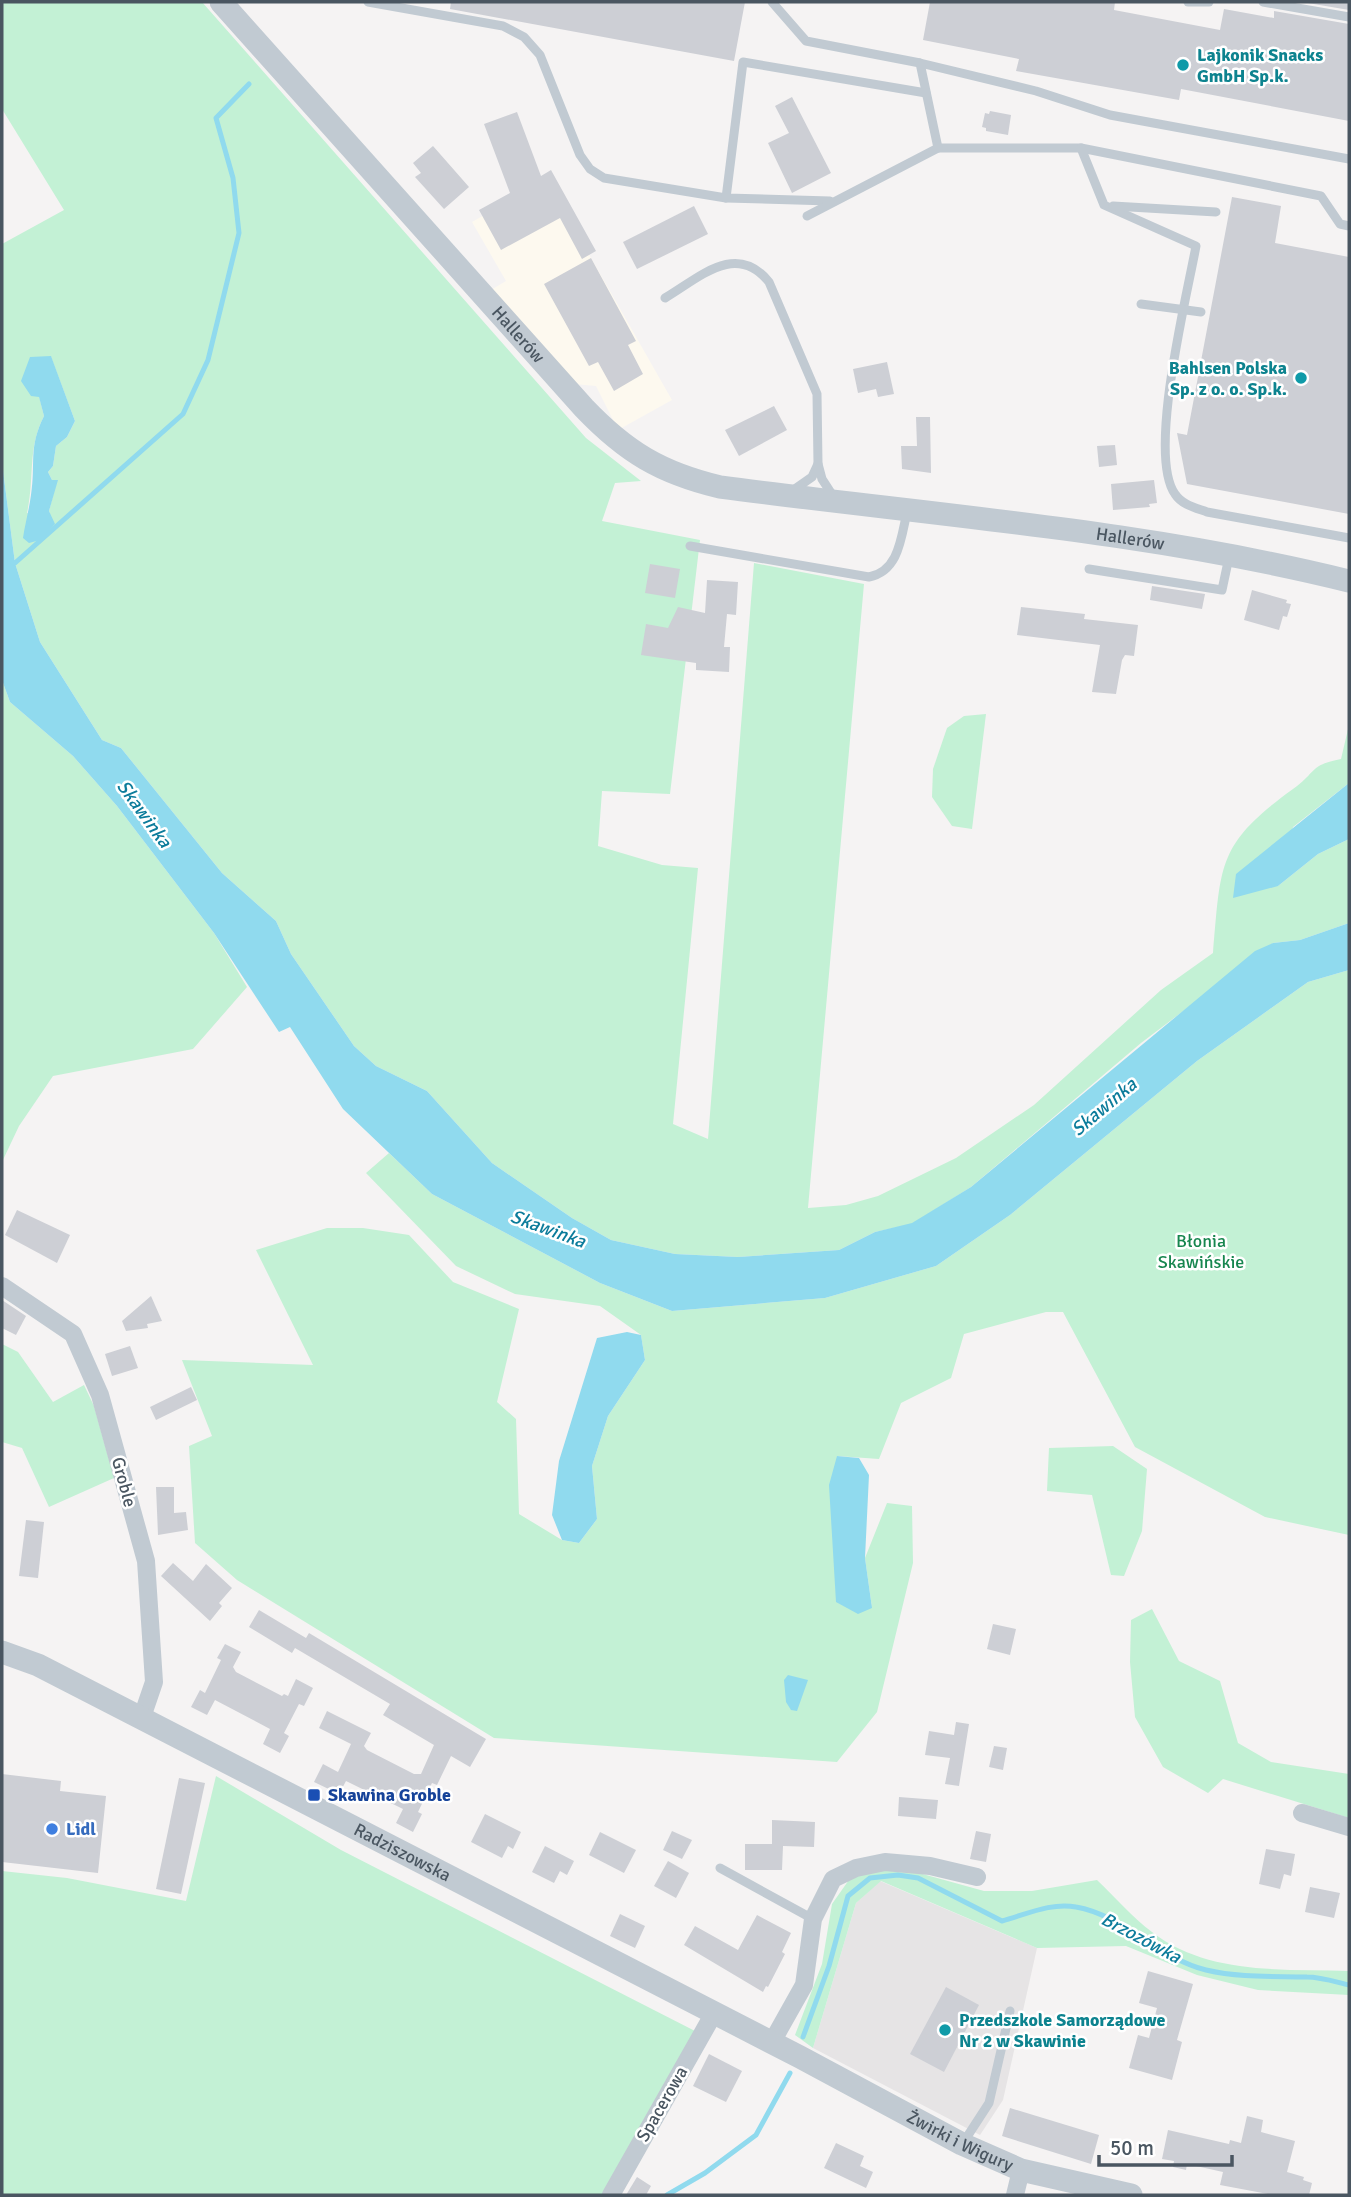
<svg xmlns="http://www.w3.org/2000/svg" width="1351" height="2197" font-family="Signika,sans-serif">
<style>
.commercial{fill:#fdf9ef}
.education{fill:#e6e4e5}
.green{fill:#c3f1d5;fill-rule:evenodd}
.water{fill:#90daee}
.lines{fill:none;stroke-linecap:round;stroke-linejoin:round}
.stream{stroke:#90daee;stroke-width:5}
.building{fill:#cdcfd5}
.service{stroke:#c1cad2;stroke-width:9}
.minor{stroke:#c1cad2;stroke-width:18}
.tertiary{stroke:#c1cad2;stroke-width:23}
.culture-dot{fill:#0f9aa8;stroke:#fff;stroke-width:2.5}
.transit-dot{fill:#1a4fb4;stroke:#fff;stroke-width:2.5}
.shop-dot{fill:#3f7fe0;stroke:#fff;stroke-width:2.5}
.labels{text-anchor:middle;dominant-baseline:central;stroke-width:5;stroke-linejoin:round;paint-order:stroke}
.culture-label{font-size:18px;font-weight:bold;fill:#0d838f;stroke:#fff;text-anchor:start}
.street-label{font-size:18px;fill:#4a5661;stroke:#fff}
.park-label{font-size:18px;fill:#17864f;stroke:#fff}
.transit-label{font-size:18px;font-weight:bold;fill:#164399;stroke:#fff;text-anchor:start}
.shop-label{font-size:18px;font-weight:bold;fill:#366cbe;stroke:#fff;text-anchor:start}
.water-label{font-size:19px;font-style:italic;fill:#0c7c9b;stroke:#fff}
</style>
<rect width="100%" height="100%" fill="#f5f3f3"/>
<path class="commercial" d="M546 179 672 400 618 430 596 386 574 384 491 290 506 281 472 222Z"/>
<path class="education" d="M880 1881 1037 1948 1003 2100 980 2135 813 2048 856 1903Z"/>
<g class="green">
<path d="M2 2H202L586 438 641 481 615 483 602 521 700 540 670 794 602 791 598 846 662 865 698 868 673 1124 708 1139 754 563 864 584 808 1208 846 1205 878 1196 956 1158 1034 1105 1161 990 1213 953C1221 864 1217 844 1293 789 1317 772 1309 765 1341 759L1349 725V783L1293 827 1278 886 1318 854 1349 839V923L1300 940 1273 943 1141 1043 971 1187 912 1224 875 1232 839 1250 738 1257 675 1254 611 1240 572 1218 492 1163 427 1091 376 1066 354 1046 291 954 276 921 222 873 121 748 102 740 40 642 15 563 2 463V244L64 210 2 109ZM51 357 75 421 67 437 56 446 53 466 48 472 52 480H57L49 511 51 518 27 513C35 478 27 449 44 416L39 396 25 375Z"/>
<path d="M2 680 10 702 73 756 117 806 214 933 247 987 193 1049 53 1076 19 1126 2 1162Z"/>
<path d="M986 714 972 829 952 826 932 797 933 769 947 728 964 716Z"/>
<path d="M1349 970V1535L1265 1517 1135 1447 1063 1312H1046L964 1334 951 1378 901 1403 879 1459 837 1456 872 1608 865 1558 887 1503 912 1506 913 1563 877 1712 837 1762 494 1738 237 1580 195 1543 189 1446 212 1436 182 1360 313 1365 256 1250 327 1228H363L409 1235 453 1282 519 1309 497 1402 516 1419 519 1514 562 1540 579 1543 597 1519 592 1466 608 1416 645 1360 641 1335 600 1306 515 1294 456 1266 366 1173 389 1153 432 1194 600 1283 672 1311 825 1298 936 1266 1010 1215 1197 1061 1308 982Z"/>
<path d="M2 1344 18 1352 53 1402 84 1385 94 1406 114 1478 49 1507 22 1448 2 1442Z"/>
<path d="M1113 1446 1147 1469 1142 1531 1124 1576 1111 1575 1092 1495 1047 1491 1049 1448Z"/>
<path d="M1152 1609 1179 1661 1220 1681 1238 1743 1271 1762 1349 1774V1818L1223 1779 1208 1793 1163 1767 1135 1717 1130 1662 1131 1620Z"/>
<path d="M216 1776 341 1850 695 2031 603 2195H2V1871L67 1878 186 1901Z"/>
<path d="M883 1863 984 1891H1032L1097 1880C1115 1897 1132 1917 1152 1932 1207 1975 1283 1969 1349 1971V1995L1258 1990 1197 1975 1126 1946 1037 1948 881 1881 856 1903 813 2048 795 2035 822 1964 832 1904 851 1877Z"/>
</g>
<g class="water">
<path d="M51 356 75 421 67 437 56 446 53 466 48 472 52 480H58L49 511 55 524 40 540 29 543 23 538C25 524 29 510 31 495 36 463 28 448 44 416L39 397 31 396 21 381 30 357Z"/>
<path d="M2 463 15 563 40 642 102 740 121 748 222 873 276 921 291 954 354 1046 376 1066 427 1091 492 1163 572 1218 611 1240 675 1254 738 1257 839 1250 875 1232 912 1223 971 1187 1255 951 1273 943 1300 940 1349 923V970L1308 982 1197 1061 1010 1215 936 1266 825 1298 672 1311 600 1283 432 1194 343 1109 290 1027 279 1032 214 933 117 806 73 756 10 702 2 680Z"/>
<path d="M1349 783V839L1318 854 1278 886 1233 898 1236 874Z"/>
<path d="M627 1332 641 1335 645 1360 608 1416 592 1466 597 1519 579 1543 562 1540 552 1515 559 1461 597 1338Z"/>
<path d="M837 1456 859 1458 869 1475 865 1558 872 1608 858 1614 836 1602 829 1485Z"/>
<path d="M788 1675 808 1680 797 1711 791 1710 786 1702 784 1680Z"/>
</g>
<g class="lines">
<g class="stream">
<path d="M10 561 15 563 183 414 208 360 239 233 233 178 216 118 249 84"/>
<path d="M803 2037 829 1966 848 1896 870 1878 898 1875 918 1878 1002 1921C1025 1915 1051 1902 1076 1907 1123 1915 1158 1958 1206 1970 1240 1978 1273 1976 1307 1977 1321 1977 1336 1982 1349 1985"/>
<path d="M667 2195 705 2173 756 2135 790 2073"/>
</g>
</g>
<g class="building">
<path d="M451 2H745L734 61 450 9Z"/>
<path d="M930 2H1115L1114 10 1220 30 1224 9 1274 18V11L1349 24V121L1181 89 1179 100 1016 71 1019 59 923 40Z"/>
<path d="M1302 2H1349V10Z"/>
<path d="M792 97 831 173 792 193 768 143 789 133 775 106Z"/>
<path d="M990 111 1011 115 1008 135 986 131V128L982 127 985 113 989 114Z"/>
<path d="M517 112 541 176 551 170 596 251 582 259 560 218 501 250 479 210 510 193 484 124Z"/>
<path d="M433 146 469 187 444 209 415 177 421 173 413 163Z"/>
<path d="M1232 197 1281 206 1275 243 1349 257V514L1187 484 1177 433 1187 435Z"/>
<path d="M694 206 708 234 637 269 623 242Z"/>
<path d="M591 258 636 341 628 345 643 374 614 391 598 362 589 366 544 284Z"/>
<path d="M887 362 894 394 878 397 876 389 858 393 853 369Z"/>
<path d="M774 406 787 430 739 456 725 430Z"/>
<path d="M916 417H930L931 473 902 469 901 446H917Z"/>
<path d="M1115 445 1117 465 1099 467 1097 446Z"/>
<path d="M1154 480 1157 503 1149 504 1150 507 1113 510 1111 484Z"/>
<path d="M650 564 680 569 675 598 645 593Z"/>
<path d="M707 580 738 582 736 615 727 614 724 647H730L729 672 696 670V663L641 655 646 624 668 628 678 607 705 613Z"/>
<path d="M1152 586 1205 594 1202 609 1150 600Z"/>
<path d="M1252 590 1287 600 1286 603 1291 604 1287 617 1283 616 1279 630 1244 620Z"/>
<path d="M1021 607 1085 614 1084 619 1138 625 1134 656 1125 655 1122 660 1116 694 1092 692 1100 645 1017 635Z"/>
<path d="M17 1210 70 1235 57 1263 5 1235Z"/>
<path d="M151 1296 162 1321 147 1324 148 1328 126 1331 122 1321Z"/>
<path d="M2 1300 26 1316 16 1335 2 1328Z"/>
<path d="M130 1346 138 1368 112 1376 105 1354Z"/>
<path d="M191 1387 197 1400 156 1420 150 1407Z"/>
<path d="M156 1487H174V1513L186 1512 188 1530 158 1535Z"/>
<path d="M26 1520 44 1522 38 1578 19 1576Z"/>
<path d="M173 1563 193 1581 206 1564 232 1588 219 1603 222 1606 210 1621 161 1576Z"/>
<path d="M259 1610 306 1638 309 1633 486 1739 470 1767 451 1756 437 1785 432 1783 418 1812 422 1814 413 1832 396 1823 403 1809 346 1781 339 1794 314 1782 323 1764 338 1772 351 1744 319 1728 327 1711 371 1733 364 1746 367 1750 414 1774H421L434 1745 383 1715 390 1704 295 1648 292 1653 249 1627Z"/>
<path d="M993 1624 1016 1629 1010 1655 987 1649Z"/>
<path d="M225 1644 241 1652 233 1667 236 1672 282 1696 284 1694 288 1696 296 1679 313 1688 304 1706 299 1704 284 1733 289 1736 280 1753 263 1744 270 1729 215 1700 207 1715 191 1707 200 1690 205 1693 221 1660 217 1658Z"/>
<path d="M956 1722 969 1724 959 1786 945 1784 950 1758 925 1755 929 1731 954 1735Z"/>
<path d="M994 1746 1007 1748 1003 1770 989 1767Z"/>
<path d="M2 1774 61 1781 60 1791 106 1796 98 1873 2 1862Z"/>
<path d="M179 1778 205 1783 181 1894 156 1889Z"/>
<path d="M899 1797 938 1800 936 1819 898 1816Z"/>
<path d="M485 1814 521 1832 513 1849 508 1846 502 1858 471 1842Z"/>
<path d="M772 1820 815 1822 814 1847 783 1846 782 1870H745V1844H772Z"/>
<path d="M672 1831 692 1840 682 1859 663 1850Z"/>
<path d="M976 1831 991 1834 986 1862 970 1859Z"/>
<path d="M600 1832 636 1850 624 1873 589 1855Z"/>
<path d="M545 1846 574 1861 567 1875 560 1871 554 1883 532 1872Z"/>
<path d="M1266 1849 1295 1854 1291 1876 1284 1874 1280 1889 1259 1884Z"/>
<path d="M668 1861 689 1873 676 1898 654 1886Z"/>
<path d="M1310 1887 1340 1893 1334 1918 1305 1912Z"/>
<path d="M620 1914 645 1926 635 1948 610 1936Z"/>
<path d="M757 1915 791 1933 782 1952 785 1954 768 1987 766 1986 763 1992 684 1945 695 1926 738 1950Z"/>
<path d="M1148 1971 1193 1984 1177 2040 1182 2042 1172 2080 1129 2068 1138 2035 1149 2038 1157 2008 1139 2003Z"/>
<path d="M946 1987 979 2005 944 2072 910 2054Z"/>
<path d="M709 2054 742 2071 726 2102 693 2086Z"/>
<path d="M1010 2108 1099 2135 1091 2164 1002 2136Z"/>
<path d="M1247 2116 1263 2120 1261 2132 1295 2141 1287 2172 1304 2177 1303 2180 1312 2183 1309 2195H1273L1220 2185 1223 2172 1187 2164 1186 2170 1173 2167 1174 2161 1162 2159 1168 2130 1229 2144 1230 2140 1241 2143Z"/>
<path d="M836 2143 864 2156 860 2166 873 2172 866 2188 824 2168Z"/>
<path d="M637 2177 651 2186 646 2195H626Z"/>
</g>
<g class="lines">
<g class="service">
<path d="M368 2 503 26 524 37 540 55 580 155 590 169 604 178 726 198 830 201"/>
<path d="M772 2 806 41 920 63 1036 91 1110 115 1349 159"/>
<path d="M1188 2H1209"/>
<path d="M1263 2 1349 17"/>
<path d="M938 148H1081L1321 196 1340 224 1349 226"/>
<path d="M1081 148 1104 205 1196 246C1187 296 1147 455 1175 494 1182 505 1196 508 1207 512L1349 538"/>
<path d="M726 198 743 62 926 93"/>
<path d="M1113 206 1216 212"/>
<path d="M807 216 938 148 920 63"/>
<path d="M665 298C699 278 736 241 769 282L817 394 818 464"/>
<path d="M1141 304 1201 312"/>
<path d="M792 491 812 477 818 464 822 479 833 496"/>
<path d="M690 546 869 577C899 571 901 538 907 512"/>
<path d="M1089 569 1222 590 1229 557"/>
<path d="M720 1868 813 1919"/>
<path d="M963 2143 989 2103 1010 2011"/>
</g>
<g class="minor">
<path d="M2 1286 73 1334 100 1395 146 1561 154 1682 141 1720"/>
<path d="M1302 1813 1349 1827"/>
<path d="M772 2042 804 1985 813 1919 833 1879 856 1868 885 1862 930 1866 977 1877"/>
<path d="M611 2195 714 2013"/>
<path d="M1015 2195 1021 2170"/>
</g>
<g class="tertiary">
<path id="s1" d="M221 2 584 408C626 452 661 473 720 487 930 515 1143 530 1349 581"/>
<path id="s2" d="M2 1652 38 1665 110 1702 800 2057 962 2144 1021 2170 1131 2195"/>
</g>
</g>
<g class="culture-dot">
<circle cx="1183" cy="65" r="7"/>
<circle cx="1301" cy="378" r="7"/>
<circle cx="945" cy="2030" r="7"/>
</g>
<rect class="transit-dot" x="307" y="1788" width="14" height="14" rx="3.5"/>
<circle class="shop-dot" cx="52" cy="1829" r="7"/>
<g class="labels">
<g class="culture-label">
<text x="1197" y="55">Lajkonik Snacks<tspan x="1197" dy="21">GmbH Sp.k.</tspan></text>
<text x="1287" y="368" text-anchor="end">Bahlsen Polska<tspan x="1287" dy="21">Sp. z o. o. Sp.k.</tspan></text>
<text x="959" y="2020">Przedszkole Samorządowe<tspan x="959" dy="21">Nr 2 w Skawinie</tspan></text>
</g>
<g class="street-label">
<text stroke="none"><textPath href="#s1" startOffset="446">Hallerów</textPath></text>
<text stroke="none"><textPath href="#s1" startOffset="1118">Hallerów</textPath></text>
<text transform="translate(124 1482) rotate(75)">Groble</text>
<text stroke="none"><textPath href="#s2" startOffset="448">Radziszowska</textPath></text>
<text transform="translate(662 2104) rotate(-60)">Spacerowa</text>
<text stroke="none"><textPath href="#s2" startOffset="1076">Żwirki i Wigury</textPath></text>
</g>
<g class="park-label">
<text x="1201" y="1241">Błonia<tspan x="1201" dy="21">Skawińskie</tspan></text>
</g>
<g class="transit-label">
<text x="328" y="1795">Skawina Groble</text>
</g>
<g class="shop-label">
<text x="66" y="1829">Lidl</text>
</g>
<g class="water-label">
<text transform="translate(144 814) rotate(54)">Skawinka</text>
<text transform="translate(1104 1107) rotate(-40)">Skawinka</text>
<text transform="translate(548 1229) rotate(20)">Skawinka</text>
<text transform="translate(1141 1938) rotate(28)">Brzozówka</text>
</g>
</g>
<rect width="1351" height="2197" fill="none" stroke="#4a5661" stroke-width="7"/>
<path d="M1099 2155v10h133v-10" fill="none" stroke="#4a5661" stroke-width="3.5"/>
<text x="1110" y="2155" font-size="21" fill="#4a5661" stroke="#ffffff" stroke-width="5" paint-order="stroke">50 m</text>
</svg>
